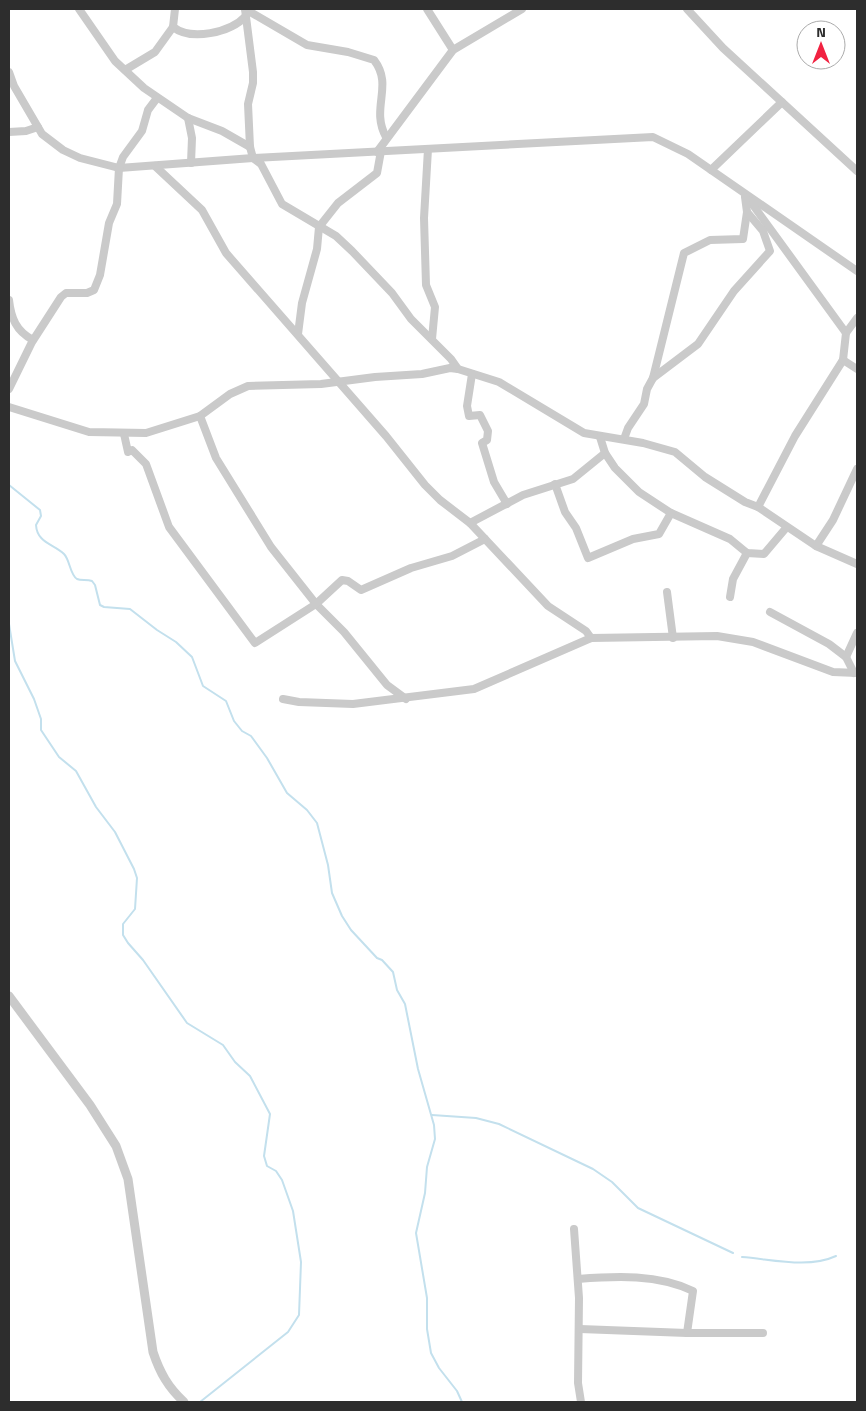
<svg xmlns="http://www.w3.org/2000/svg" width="866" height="1411" font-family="'Titillium Web',sans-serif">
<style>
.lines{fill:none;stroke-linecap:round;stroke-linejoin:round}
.stream{stroke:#c3e0ed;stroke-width:2}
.minor{stroke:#cacaca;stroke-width:8}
.tertiary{stroke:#cacaca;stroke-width:9}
</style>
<rect width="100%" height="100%" fill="#fff"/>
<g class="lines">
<g class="stream">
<path d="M9 485 40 510 41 516 36 525C37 543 54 544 64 554 70 560 70 575 77 579 81 581 87 579 92 581L95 585 100 605 104 607 130 609 157 630 176 642 192 657 203 686 226 701 234 721 242 731 251 736 267 758 287 793 307 810 317 823 328 865 332 893 342 916 351 930 377 958 382 960 393 972 397 990 405 1004 418 1069 434 1125 435 1139 427 1167 425 1193 416 1233 427 1298V1329L431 1353 439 1368 457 1391 462 1402"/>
<path d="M9 624 15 661 34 699 41 719V730L59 757 76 771 96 807 115 832 134 869 137 878 135 909 123 924V935L128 943 143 960 187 1023 223 1045 235 1062 250 1076 270 1114 264 1156 267 1166 276 1171 282 1180 293 1211 301 1262 299 1315 288 1332 200 1402"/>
<path d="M432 1115 476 1118 499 1124 593 1169 612 1182 638 1208 733 1253"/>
<path d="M742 1257C771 1259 808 1269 836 1256"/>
</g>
<g class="minor">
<path d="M79 9 115 61 144 88 188 118 222 131 250 147"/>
<path d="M175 9 173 27C191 41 230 33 246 16"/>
<path d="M245 9 253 72V83L248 104 250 147 253 158 261 164 282 204 336 236 352 251 392 293 411 319 451 359 458 369 499 382 584 433 643 443 675 452 705 477 745 502 758 507 816 546 857 564"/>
<path d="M245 9 307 45 348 52 374 60C394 86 370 108 386 137"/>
<path d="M427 9 453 50"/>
<path d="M687 9 723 48 857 171"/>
<path d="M125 70 155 52 173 27"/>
<path d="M9 72 14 86 42 134 63 150 80 158 119 168 253 158 653 137 688 154 857 271"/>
<path d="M188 118 192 138 191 163"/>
<path d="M9 132 26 131 38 127"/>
<path d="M428 149 424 218 426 285 435 307 432 339"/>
<path d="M377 152 453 50 522 9"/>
<path d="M155 166 202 210 226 253 386 436 425 485 440 500 470 523 548 606 586 631 591 638"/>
<path d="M711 170 782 102"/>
<path d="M750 201 846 333 843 360 795 436 758 507"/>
<path d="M9 300C11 318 16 331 33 340"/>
<path d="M846 333 857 318"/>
<path d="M298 334 302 303 317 249 319 227 338 203 377 173 381 151"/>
<path d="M843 360 857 369"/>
<path d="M472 374 467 406 469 416 480 415 488 431 487 440 482 443 494 482 507 504"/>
<path d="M653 378 684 253 710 240 743 239 747 212"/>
<path d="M9 389 32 342 61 297 66 293H87L94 290 100 275 109 223 117 204 119 168 123 157 142 131 148 110 157 98"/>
<path d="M9 407 89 432 146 433 200 416 230 394 248 386 321 384 375 377 422 374 450 368 458 369"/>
<path d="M200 416 216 458 271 547 316 604 344 632 387 685 406 699"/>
<path d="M124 434 128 452 132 450 146 464 169 527 255 643 316 604 342 580 348 581 361 590 411 568 452 556 485 539"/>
<path d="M600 437 605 453 615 468 639 492 671 513 730 539 747 553 764 554 786 528"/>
<path d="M624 439 628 428 644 404 647 389 653 378 698 344 734 291 770 251 763 231 747 212 745 197"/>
<path d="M555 484 565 512 576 528 588 558 633 539 659 534 671 513"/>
<path d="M470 523 523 495 573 479 605 453"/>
<path d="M816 546 833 520 857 469"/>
<path d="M667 592 673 638"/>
<path d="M730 597 733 579 747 553"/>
<path d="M770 612 829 644 846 657 854 673"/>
<path d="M846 657 857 633"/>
<path d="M283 699 299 702 353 704 474 689 591 638 717 636 753 642 833 672 857 673"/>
<path d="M574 1229 579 1298 578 1383 581 1402"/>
<path d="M578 1279C616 1276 658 1274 693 1291L687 1333"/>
<path d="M580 1329 687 1333H763"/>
</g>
<path class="tertiary" d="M9 996 90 1105 116 1146 128 1179 153 1352C160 1373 168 1387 184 1402"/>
</g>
<rect width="866" height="1411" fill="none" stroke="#2d2d2d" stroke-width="20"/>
<g transform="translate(821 45)"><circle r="24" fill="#ffffff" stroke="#ababab"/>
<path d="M0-4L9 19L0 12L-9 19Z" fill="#f12241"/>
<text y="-8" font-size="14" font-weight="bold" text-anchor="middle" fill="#2d2d2d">N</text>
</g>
</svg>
